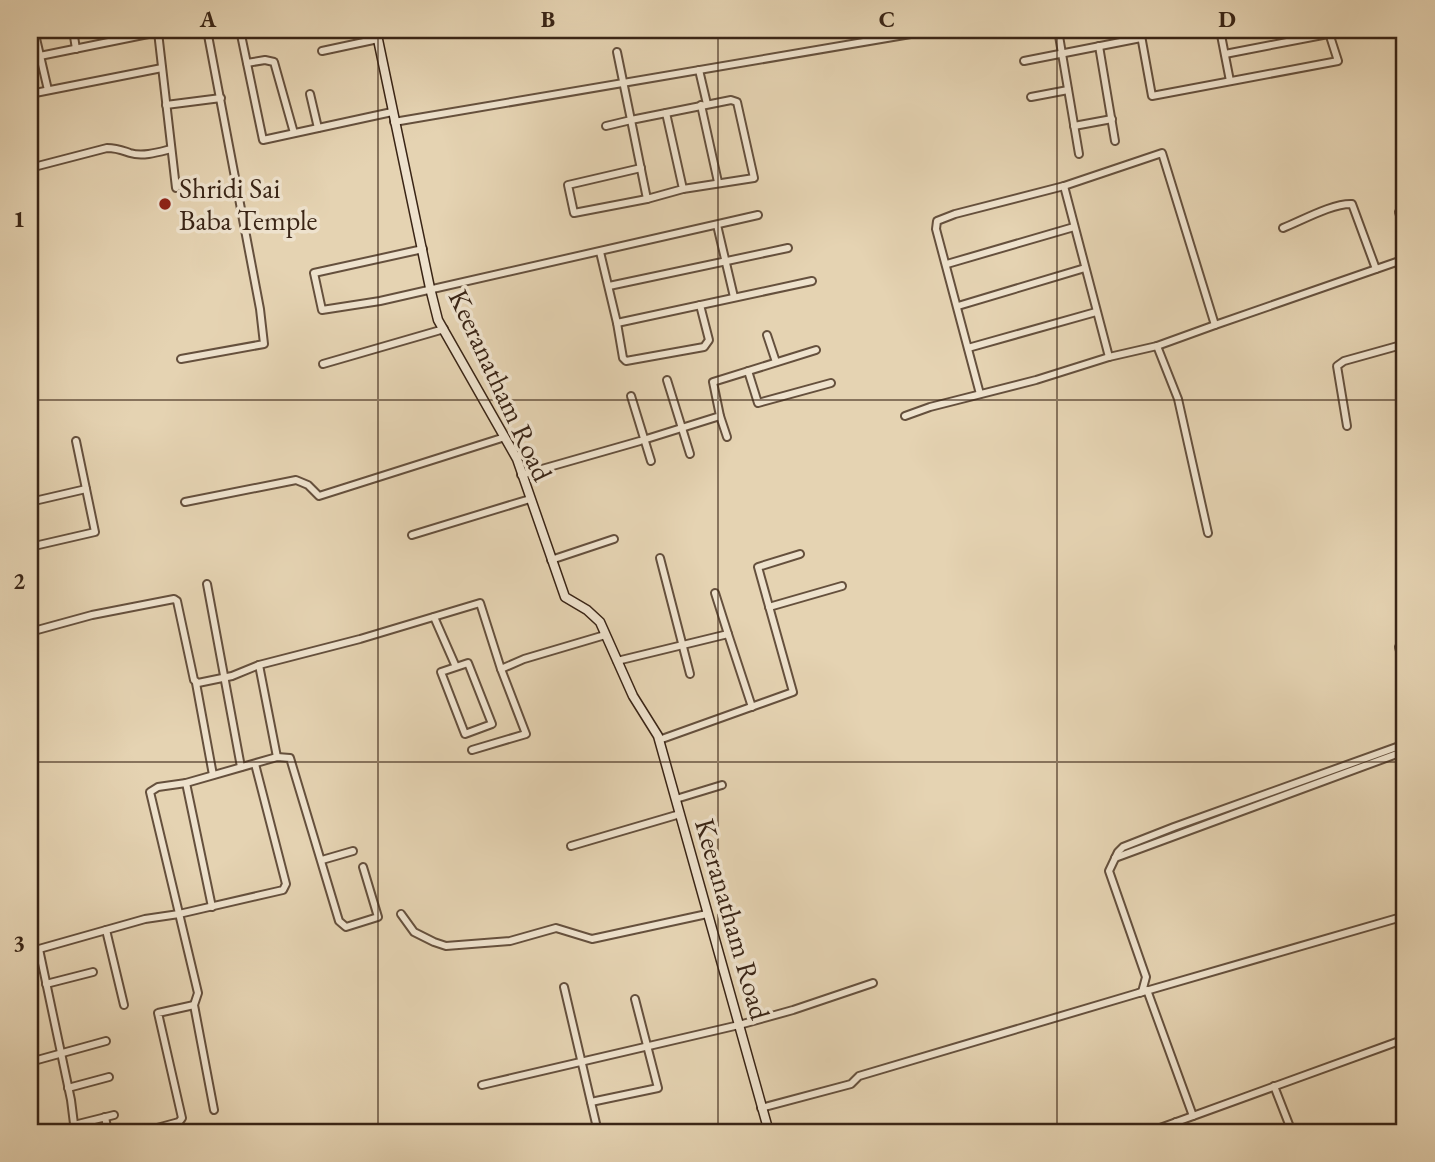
<svg xmlns="http://www.w3.org/2000/svg" width="1435" height="1162" font-family="'EB Garamond',serif">
<style>
.lines{fill:none;stroke-linecap:round;stroke-linejoin:round}
.street-casing{stroke:#65503d;stroke-width:10}
.secondary-casing{stroke:#3a2516;stroke-width:11}
.street{stroke:#eee2cd;stroke-width:6}
.secondary{stroke:#eee2cd;stroke-width:8}
.grid{fill:none;stroke:#3a2516;stroke-width:2;stroke-opacity:0.55}
.poi-dot{fill:#8f2418;stroke:#eee2cd;stroke-width:2.5}
.labels{text-anchor:middle;dominant-baseline:central;stroke-width:7;stroke-linejoin:round;paint-order:stroke}
.poi-label{font-size:28px;fill:#3a2516;stroke:#eee2cd;text-anchor:start}
.street-label{font-size:28px;fill:#3a2516;stroke:#eee2cd}
.neatline{fill:none;stroke:#3a2516;stroke-width:2.5}
.grid-label{font-size:23px;text-anchor:middle;font-weight:bold;fill:#3a2516}
</style>
<rect width="100%" height="100%" fill="#e5d3b2"/>
<filter id="stains"><feTurbulence type="fractalNoise" baseFrequency=".00286" numOctaves="4"/><feColorMatrix values="0 0 0 0 .2 0 0 0 0 .09 0 0 0 0 .02 0 0 0 .5 -.17"/></filter>
<radialGradient id="worn" r=".72"><stop offset=".6" stop-color="#630" stop-opacity="0"/><stop offset="1" stop-color="#630" stop-opacity=".3"/></radialGradient>
<g class="lines">
<defs>
<g id="street">
<path d="M34 30 48 90"/>
<path d="M73 30 76 49"/>
<path d="M170 30 158 32 176 188"/>
<path d="M240 30 263 140 392 112"/>
<path d="M1058 30 1079 154"/>
<path d="M1140 30 1152 96 1338 61 1328 30"/>
<path d="M1220 30 1230 81"/>
<path d="M1099 46 1115 141"/>
<path d="M322 51 378 39"/>
<path d="M1225 54 1328 34"/>
<path d="M30 58 158 32 157 30"/>
<path d="M1024 61 1141 38"/>
<path d="M247 63 265 60 274 62 294 133"/>
<path d="M699 70 707 104"/>
<path d="M30 94 162 68"/>
<path d="M310 94 318 128"/>
<path d="M1031 97 1068 90"/>
<path d="M166 105 221 98"/>
<path d="M701 105 718 182"/>
<path d="M666 113 731 100 737 102 754 178 683 189"/>
<path d="M394 122 934 30"/>
<path d="M606 126 631 120 647 199 683 189 666 113 631 120 617 52"/>
<path d="M1074 126 1112 119"/>
<path d="M30 168 107 148C117 148 121 150 130 153 143 157 159 152 171 149"/>
<path d="M641 168 568 185 574 213 647 199"/>
<path d="M1064 186 1109 357"/>
<path d="M1399 212 1405 232"/>
<path d="M717 225 734 297"/>
<path d="M1283 228C1301 221 1333 203 1352 204L1376 269"/>
<path d="M423 249 314 273 322 310 380 301 758 215"/>
<path d="M600 252 617 323 812 281"/>
<path d="M947 264 1074 227"/>
<path d="M609 286 788 248"/>
<path d="M958 306 1085 268"/>
<path d="M617 323 623 358 626 361 704 347 709 340 700 305"/>
<path d="M767 335 776 362"/>
<path d="M1157 346 1178 399 1208 533"/>
<path d="M968 348 1096 312"/>
<path d="M181 359 264 344 260 309 207 30"/>
<path d="M323 364 444 329"/>
<path d="M748 371 758 403 831 383"/>
<path d="M667 380 690 454"/>
<path d="M980 394 936 229 937 221 955 214 1064 186 1162 153 1215 325 1405 259"/>
<path d="M631 396 651 461"/>
<path d="M720 416 727 437"/>
<path d="M905 416 930 407 1036 380 1109 357 1157 346 1215 325"/>
<path d="M1347 426 1337 366 1344 361 1405 344"/>
<path d="M521 475 640 441 720 416 713 382 816 350"/>
<path d="M30 502 86 489"/>
<path d="M185 502 296 480 308 485 319 496 505 437"/>
<path d="M412 535 530 499"/>
<path d="M30 547 95 532 76 441"/>
<path d="M660 558 690 674"/>
<path d="M551 560 614 539"/>
<path d="M207 584 241 767"/>
<path d="M715 593 728 634"/>
<path d="M769 607 842 586"/>
<path d="M434 617 456 667 441 672 465 734 492 724 468 663 456 667"/>
<path d="M30 632 92 615 174 599 177 601 194 680 198 683 232 676 259 665 360 639 480 603 501 669 526 734 472 750"/>
<path d="M1399 647 1405 671"/>
<path d="M617 661 728 634 752 707"/>
<path d="M259 665 277 757"/>
<path d="M501 669 524 659 605 635"/>
<path d="M196 683 213 775"/>
<path d="M659 740 793 692 758 567 800 554"/>
<path d="M186 783 212 907"/>
<path d="M676 799 722 785"/>
<path d="M571 846 680 814"/>
<path d="M1115 858 1405 751"/>
<path d="M322 860 353 851"/>
<path d="M401 914 414 932 434 942 446 946 510 941 556 928 592 939 707 914"/>
<path d="M106 930 124 1005"/>
<path d="M46 984 93 972"/>
<path d="M564 987 598 1132"/>
<path d="M1147 990 1193 1116"/>
<path d="M1139 993 1405 916"/>
<path d="M30 1062 106 1041"/>
<path d="M482 1085 739 1025 793 1010 873 983"/>
<path d="M1274 1086 1292 1132"/>
<path d="M68 1088 109 1077"/>
<path d="M591 1102 658 1088 635 999"/>
<path d="M761 1108 851 1084 859 1076 1142 992 1146 977 1109 871 1118 852 1123 847 1174 827 1405 744"/>
<path d="M214 1110 194 1005 198 993 150 792 158 787 186 783 277 757 290 758 339 921 346 927 378 917 363 867"/>
<path d="M105 1117 108 1132"/>
<path d="M1176 1122 1180 1132"/>
<path d="M74 1125 114 1115"/>
<path d="M75 1132 71 1100 39 949 145 919 179 914 283 890 286 884 255 764"/>
<path d="M157 1132V1128L179 1122 182 1118 158 1013 194 1005"/>
<path d="M1149 1132 1405 1039"/>
</g>
<path id="secondary" d="M376 30 430 288 438 320 517 459 565 597 587 610 600 622 633 696 658 736 769 1132"/>
</defs>
<use href="#street" class="street-casing"/>
<use href="#secondary" class="secondary-casing"/>
<use href="#street" class="street"/>
<use href="#secondary" class="secondary"/>
</g>
<path class="grid" d="M378 30V1132M718 30V1132M1057 30V1132M30 400H1405M30 762H1405"/>
<circle class="poi-dot" cx="165" cy="204" r="7"/>
<g class="labels">
<g class="poi-label">
<text x="179" y="188">Shridi Sai<tspan x="179" dy="32">Baba Temple</tspan></text>
</g>
<g class="street-label">
<text transform="translate(501 385) rotate(65)">Keeranatham Road</text>
<text transform="translate(733 919) rotate(74)">Keeranatham Road</text>
</g>
</g>
<rect width="1435" height="1162" fill="none" stroke="#e5d3b2" stroke-width="77"/>
<rect x="38" y="38" width="1358" height="1086" class="neatline"/>
<g class="grid-label">
<text x="208" y="27">A</text>
<text x="548" y="27">B</text>
<text x="887" y="27">C</text>
<text x="1227" y="27">D</text>
<text x="19" y="227">1</text>
<text x="19" y="589">2</text>
<text x="19" y="951">3</text>
</g>
<rect width="100%" height="100%" filter="url(#stains)"/>
<rect width="100%" height="100%" fill="url(#worn)"/>
</svg>
